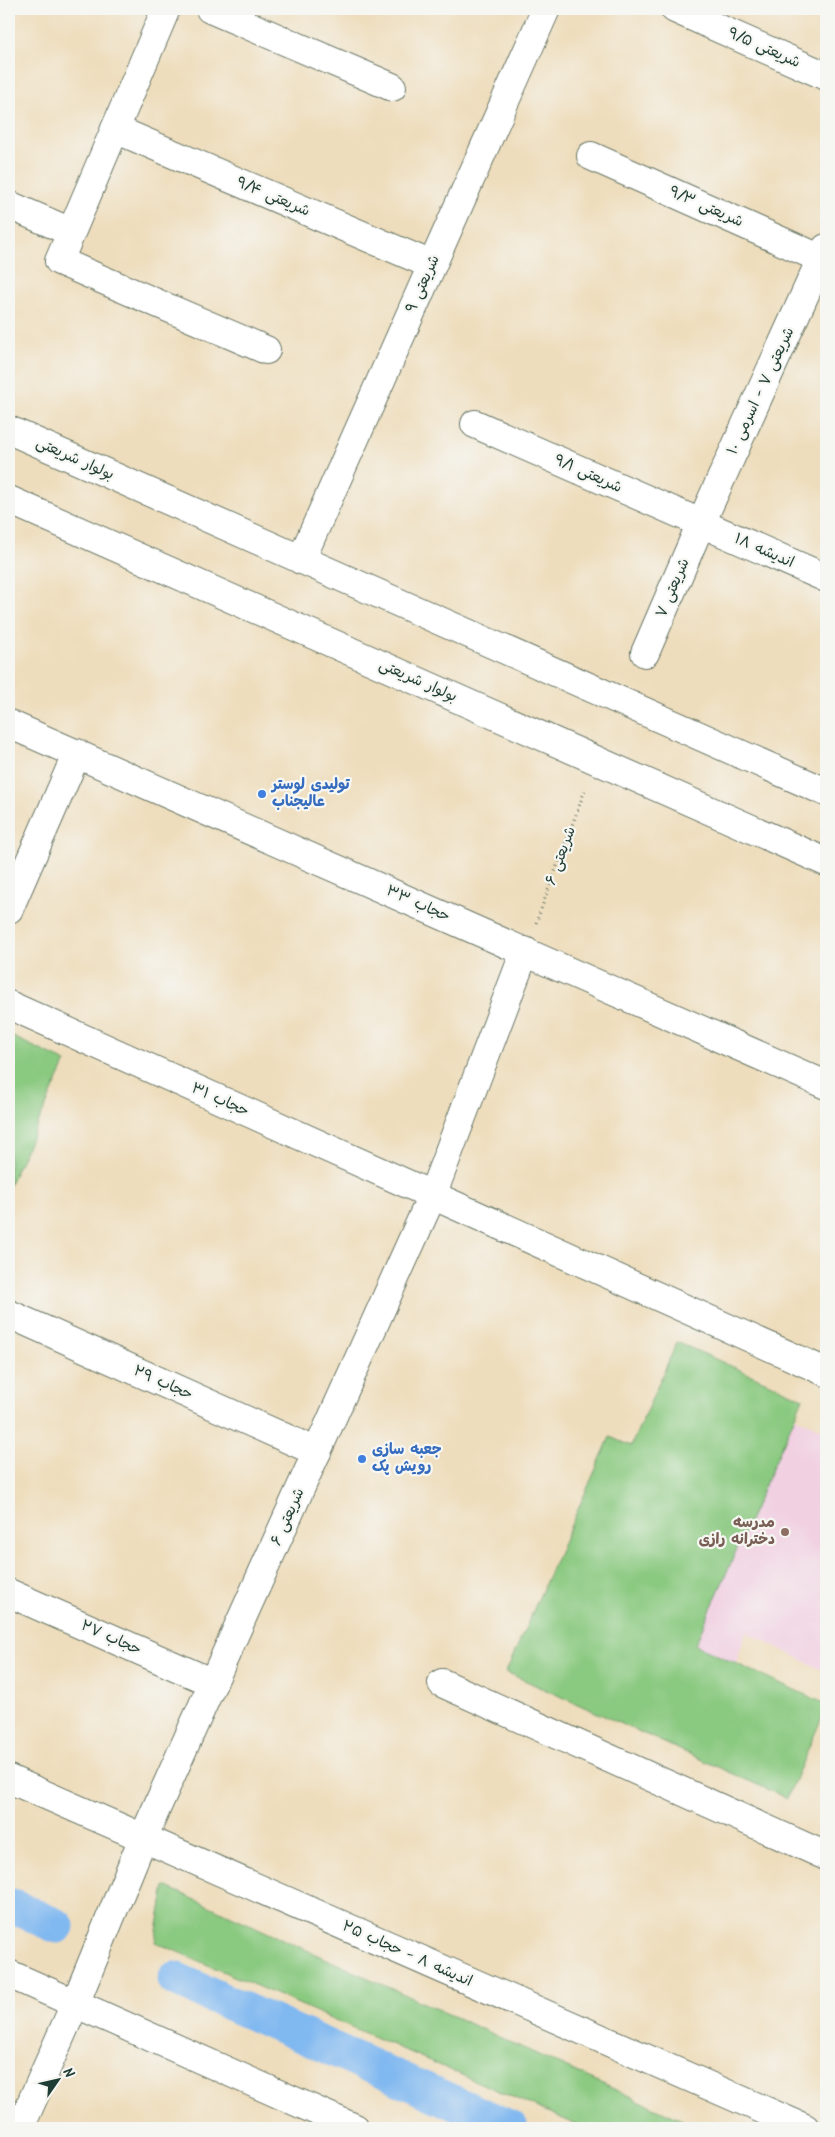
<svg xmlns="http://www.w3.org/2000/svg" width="835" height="2137" font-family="Kalam,'Playpen Sans Arabic',sans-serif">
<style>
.built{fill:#f1d0e2}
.park{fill:#8ac980;stroke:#54835a}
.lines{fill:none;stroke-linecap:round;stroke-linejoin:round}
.canal{stroke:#80b8f0;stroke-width:35}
.minor-casing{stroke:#677564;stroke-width:30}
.secondary-casing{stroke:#677564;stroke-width:30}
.path{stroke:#677564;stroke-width:3;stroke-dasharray:1 4;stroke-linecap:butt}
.minor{stroke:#fff;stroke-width:28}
.secondary{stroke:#fff;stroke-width:28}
.shop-dot{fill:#3f7fe0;stroke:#f6f6f2;stroke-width:2}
.education-dot{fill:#8d6e63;stroke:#f6f6f2;stroke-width:2}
.labels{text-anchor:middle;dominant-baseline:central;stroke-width:4.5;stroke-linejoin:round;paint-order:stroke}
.street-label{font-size:15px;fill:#1f3d34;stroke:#f6f6f2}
.shop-label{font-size:15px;font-weight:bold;fill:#366cbe;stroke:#f6f6f2;text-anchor:start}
.education-label{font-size:15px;font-weight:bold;fill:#785e54;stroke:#f6f6f2;text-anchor:end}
</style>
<rect width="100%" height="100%" fill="#f6f6f2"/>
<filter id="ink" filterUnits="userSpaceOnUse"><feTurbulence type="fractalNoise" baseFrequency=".02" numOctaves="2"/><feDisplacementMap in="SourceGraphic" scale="10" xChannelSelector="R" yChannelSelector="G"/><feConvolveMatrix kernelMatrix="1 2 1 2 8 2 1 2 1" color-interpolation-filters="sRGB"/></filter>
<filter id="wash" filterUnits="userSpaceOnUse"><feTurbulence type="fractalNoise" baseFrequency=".0096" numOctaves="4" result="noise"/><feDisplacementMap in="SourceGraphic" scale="20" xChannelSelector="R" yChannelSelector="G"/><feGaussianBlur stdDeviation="1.12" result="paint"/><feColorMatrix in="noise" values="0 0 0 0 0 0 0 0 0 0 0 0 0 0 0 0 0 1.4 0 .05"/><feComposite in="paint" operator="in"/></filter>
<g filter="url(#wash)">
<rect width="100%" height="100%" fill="#eeddbc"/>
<path class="built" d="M795 1417 826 1431V1672L746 1632 736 1663 694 1645Z"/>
<g class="park">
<path d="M9 1035 66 1062 9 1186Z"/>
<path d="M677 1342 803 1398 695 1645 826 1704V1708L787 1798 506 1672 610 1437 631 1446Z"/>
<path d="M165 1886 700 2128H584L155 1942Z"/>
</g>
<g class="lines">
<g class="canal">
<path d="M9 1905 57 1926"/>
<path d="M175 1979 511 2128"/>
</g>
</g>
</g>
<g filter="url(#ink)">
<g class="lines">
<defs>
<g id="minor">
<path d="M166 9 59 261 266 350"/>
<path d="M210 9 392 87"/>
<path d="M675 9 826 76"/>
<path d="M115 129 432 265"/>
<path d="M591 156 826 261"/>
<path d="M9 205 71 232"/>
<path d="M475 424 826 578"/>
<path d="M301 560 546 9"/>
<path d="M645 653 701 523 826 248"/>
<path d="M9 724 826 1085"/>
<path d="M9 909 77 753"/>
<path d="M9 1005 826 1372"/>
<path d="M9 1314 317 1452"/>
<path d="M9 1593 213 1683"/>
<path d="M442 1683 826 1856"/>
<path d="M9 1779 805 2128"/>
<path d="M9 1974 355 2128"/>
<path d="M20 2128 75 2004 143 1838 432 1196 525 951"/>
</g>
<g id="secondary">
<path d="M9 430 826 792"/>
<path d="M9 500 826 862"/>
</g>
</defs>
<use href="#minor" class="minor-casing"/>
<use href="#secondary" class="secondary-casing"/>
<path class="path" d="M536 923 585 790"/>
<use href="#minor" class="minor"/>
<use href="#secondary" class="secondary"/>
</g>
</g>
<g class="shop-dot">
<circle cx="262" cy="794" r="5"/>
<circle cx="362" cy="1459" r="5"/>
</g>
<circle class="education-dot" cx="785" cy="1532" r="5"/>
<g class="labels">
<g class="street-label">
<text transform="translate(764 48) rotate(24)">شریعتی ۹/۵</text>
<text transform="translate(273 197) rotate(23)">شریعتی ۹/۴</text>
<text transform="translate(706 207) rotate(24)">شریعتی ۹/۳</text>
<text transform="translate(423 284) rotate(-66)">شریعتی ۹</text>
<text transform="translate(761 391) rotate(-65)">شریعتی ۷ - اسرمی ۱۰</text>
<text transform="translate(75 459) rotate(24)">بولوار شریعتی</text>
<text transform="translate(588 474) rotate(24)">شریعتی ۹/۱</text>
<text transform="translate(764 551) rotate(24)">اندیشه ۱۸</text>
<text transform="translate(673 588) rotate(-67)">شریعتی ۷</text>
<text transform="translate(418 681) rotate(24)">بولوار شریعتی</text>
<text transform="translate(561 856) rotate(-70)">شریعتی ۶</text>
<text transform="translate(418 904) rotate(24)">حجاب ۳۳</text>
<text transform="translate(220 1100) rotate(24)">حجاب ۳۱</text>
<text transform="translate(163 1383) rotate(24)">حجاب ۲۹</text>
<text transform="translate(288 1517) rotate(-66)">شریعتی ۶</text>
<text transform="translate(111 1638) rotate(24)">حجاب ۲۷</text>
<text transform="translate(407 1954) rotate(24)">اندیشه ۸ - حجاب ۲۵</text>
</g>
<g class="shop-label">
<text x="272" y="785">تولیدی لوستر<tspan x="272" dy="17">عالیجناب</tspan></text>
<text x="372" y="1450">جعبه سازی<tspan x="372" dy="17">رویش پک</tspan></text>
</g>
<g class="education-label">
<text x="775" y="1523">مدرسه<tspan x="775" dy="17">دخترانه رازی</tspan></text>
</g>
</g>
<rect width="835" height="2137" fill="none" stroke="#f6f6f2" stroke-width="30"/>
<g transform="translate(58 2080) rotate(56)" stroke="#f6f6f2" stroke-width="4" paint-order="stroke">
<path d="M0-4L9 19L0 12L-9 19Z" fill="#1f3d34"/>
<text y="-8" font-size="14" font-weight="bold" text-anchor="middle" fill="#1f3d34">N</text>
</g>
</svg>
